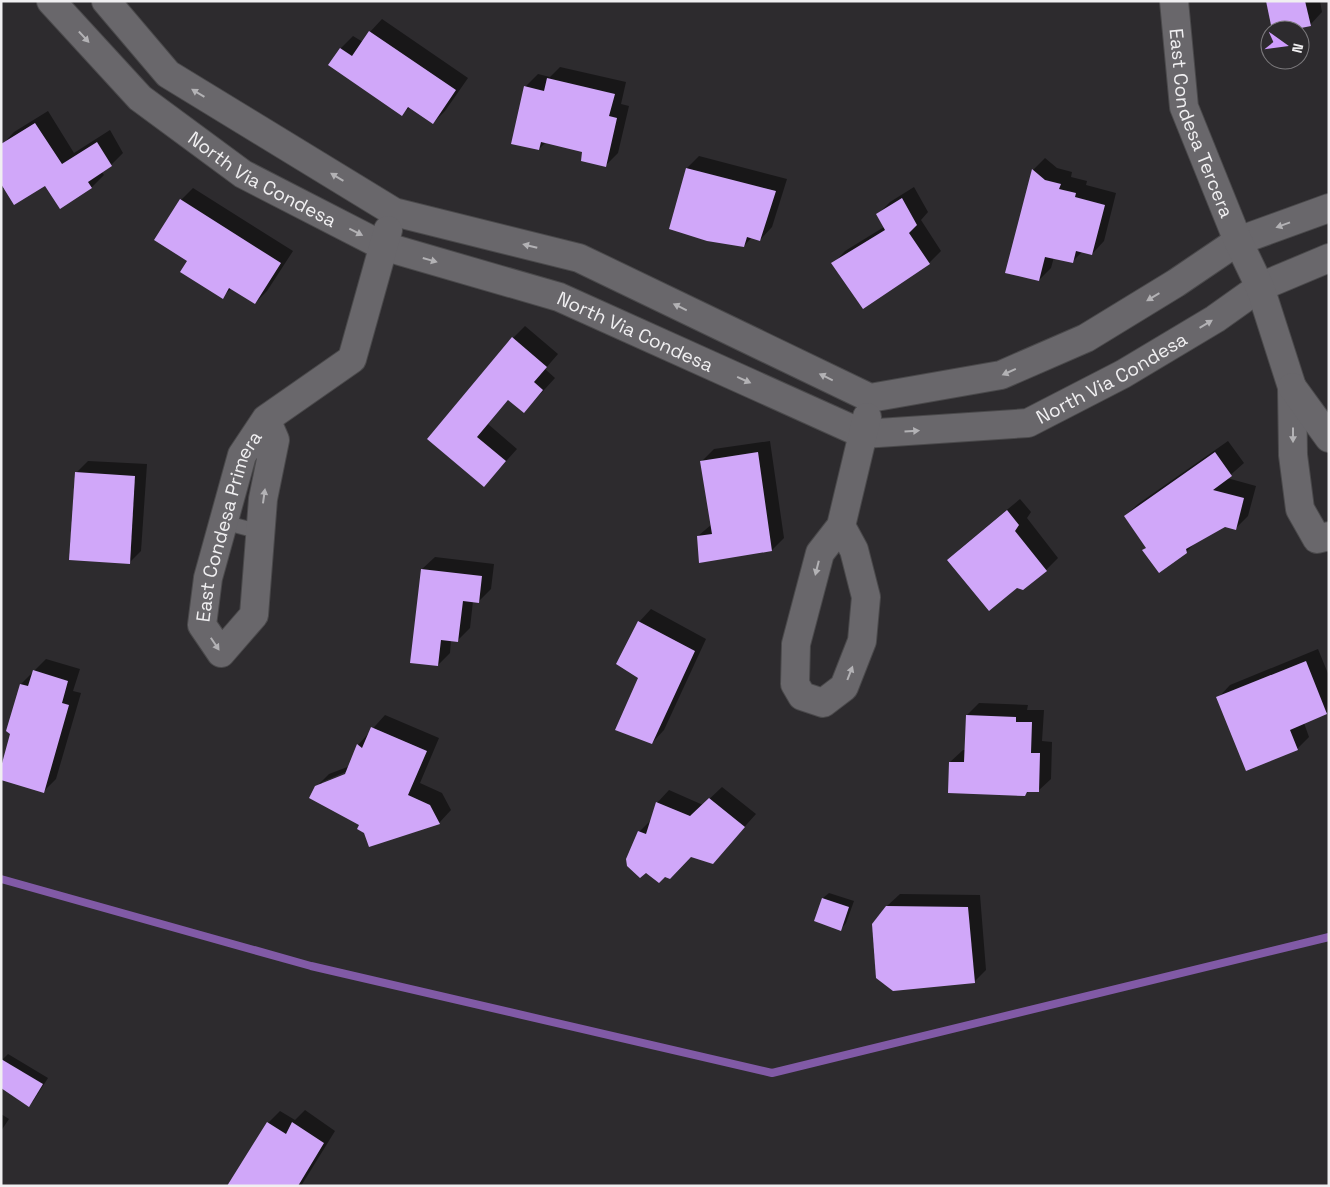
<svg xmlns="http://www.w3.org/2000/svg" width="1330" height="1187" font-family="'Space Grotesk',sans-serif">
<style>
.shadow{fill:#0007;fill-rule:evenodd}
.lines{fill:none;stroke-linecap:round;stroke-linejoin:round}
.stream{stroke:#815aa6;stroke-width:8}
.building{fill:#d0a7f9}
.lane-casing{stroke:#4a494b;stroke-width:16}
.street-casing{stroke:#4a494b;stroke-width:30}
.lane{stroke:#69676b;stroke-width:14}
.street{stroke:#69676b;stroke-width:28}
.oneway{fill:#b3b2b5}
.labels{text-anchor:middle;dominant-baseline:central;stroke-width:5;stroke-linejoin:round;paint-order:stroke}
.street-label{font-size:19px;fill:#f0eff1;stroke:#2d2b2e}
</style>
<rect width="100%" height="100%" fill="#2d2b2e"/>
<g class="shadow">
<path d="M1267 1H1320L1322 12 1310 25 1285 30H1273Z"/>
<path d="M382 19 468 78 445 111 433 123 410 107 402 114 330 65 341 48 353 36 363 42 370 32Z"/>
<path d="M560 67 626 82 621 104 629 106 618 153 606 165 584 151 546 142 539 149 525 87 538 74 550 77Z"/>
<path d="M48 111 74 153 110 130 123 153 111 165 101 171 104 175 92 187 46 184 5 188 1 190 2 145 14 132Z"/>
<path d="M699 156 787 179 772 227 760 240 752 237 744 246 687 168Z"/>
<path d="M1045 158 1057 168 1072 172 1071 177 1087 181 1086 185 1116 193 1104 241 1092 254 1083 251 1072 262 1054 257 1051 268 1039 280 1033 170Z"/>
<path d="M914 187 928 212 921 220 941 251 929 263 833 264 845 251 884 227 878 214 890 202Z"/>
<path d="M193 188 293 251 267 291 255 303 232 288 222 297 188 260 181 200Z"/>
<path d="M525 326 558 354 545 369 555 378 524 412 509 399 488 424 517 449 484 486 429 439 513 338Z"/>
<path d="M770 441 784 538 772 550 698 536 712 524 702 461 714 449Z"/>
<path d="M1228 441 1244 463 1227 478 1256 486 1248 516 1236 528 1225 526 1196 542 1186 552 1147 548 1125 516 1138 504Z"/>
<path d="M88 461 147 464 141 551 129 563 76 473Z"/>
<path d="M1020 499 1031 512 1027 518 1058 558 1046 570 949 560 961 548Z"/>
<path d="M435 557 494 564 491 589 479 601H473L470 628 458 640H451L450 653 438 665 422 569Z"/>
<path d="M651 609 706 639 664 730 652 743 640 677 639 622Z"/>
<path d="M1318 649 1329 676V711L1304 723 1309 737 1297 749 1218 698 1230 685Z"/>
<path d="M46 659 80 669 73 691 81 693 56 779 44 791 12 733 21 684Z"/>
<path d="M979 703 1028 705 1027 710H1044L1042 741 1052 742 1051 779 1038 791H1029L1025 795 950 762 963 750H965L967 715Z"/>
<path d="M385 715 439 738 420 783 442 793 451 810 439 823 361 824 316 787 329 774 350 766 358 745ZM350 770 351 772 322 785V782Z"/>
<path d="M722 787 756 814 712 863 691 856 627 859 640 831 652 819 657 803 669 790 703 805Z"/>
<path d="M829 893 854 901 846 923 841 929 823 898Z"/>
<path d="M900 894 980 895 986 970 974 982 887 906Z"/>
<path d="M8 1054 48 1078 34 1100 29 1106 1 1061Z"/>
<path d="M305 1110 335 1131 301 1186H228L268 1123 280 1111 295 1120Z"/>
<path d="M1 1114 9 1119 1 1131Z"/>
</g>
<g class="lines">
<path class="stream" d="M1 879 311 966 772 1073 1329 937"/>
</g>
<g class="building">
<path d="M1266 1H1305L1311 26 1291 30H1272Z"/>
<path d="M369 31 456 90 433 124 408 107 402 116 328 65 340 48 352 56Z"/>
<path d="M547 78 615 94 609 116 617 118 606 167 581 161 582 152 541 142 539 150 511 144 524 86 544 91Z"/>
<path d="M35 123 62 164 97 142 112 166 88 182 92 188 60 209 45 186 14 205 1 184V144Z"/>
<path d="M686 168 776 191 760 241 747 237 744 247 707 241 669 229Z"/>
<path d="M1032 169 1045 180 1061 184 1059 189 1076 193 1075 197 1105 205 1092 255 1076 251 1073 263 1045 257 1039 281 1005 273Z"/>
<path d="M902 198 917 225 909 233 930 264 863 309 831 263 885 230 876 214Z"/>
<path d="M180 199 281 263 255 304 229 288 223 299 180 272 187 261 154 240Z"/>
<path d="M512 337 547 367 534 382 543 390 524 413 508 400 477 437 506 461 484 487 427 439Z"/>
<path d="M758 452 772 551 699 563 697 536 712 534 700 461Z"/>
<path d="M1215 452 1232 476 1213 490 1244 498 1236 530 1225 527 1186 549 1187 553 1159 573 1142 550 1146 548 1124 516Z"/>
<path d="M75 472 135 476 130 564 69 560Z"/>
<path d="M1007 510 1019 525 1015 531 1047 571 1023 590 1017 588 989 611 947 560Z"/>
<path d="M421 569 482 576 479 603 463 601 458 642 441 640 438 666 410 663Z"/>
<path d="M638 621 695 651 652 744 615 730 638 678 616 664Z"/>
<path d="M1306 661 1327 714 1290 730 1298 750 1246 771 1216 697Z"/>
<path d="M33 670 68 681 62 703 69 705 44 793 1 780V767L10 734 6 731 20 684 28 686Z"/>
<path d="M966 715 1016 717V722H1032L1031 753H1040L1039 792H1027L1025 796 948 793 949 762H964Z"/>
<path d="M371 727 427 751 408 795 430 805 440 824 369 847 364 833 357 829 359 825 309 798 315 786 345 774 357 744 362 748Z"/>
<path d="M709 798 745 827 713 864 691 857 670 879 665 877 659 883 646 873 640 878 627 866 626 859 638 831 646 834 656 802 690 816Z"/>
<path d="M822 898 849 907 841 931 814 921Z"/>
<path d="M886 906 968 907 975 983 893 991 876 978 872 924Z"/>
<path d="M1 1059 43 1084 29 1107 1 1088Z"/>
<path d="M267 1122 286 1134 292 1122 324 1143 298 1186H227Z"/>
</g>
<g class="lines">
<defs>
<path id="lane" d="M223 522 261 532"/>
<g id="street">
<path id="s1" d="M51 1 140 98 243 174 383 246 559 297 863 434 1028 423 1123 374 1215 319 1260 287 1329 258"/>
<path d="M106 1 168 74 394 212 579 258 870 398 1001 375 1086 338 1176 283 1238 241 1329 208"/>
<path id="s2" d="M1174 1 1184 107 1238 241 1260 287 1292 387 1293 455 1300 509 1317 539 1329 536"/>
<path d="M1292 387 1329 438"/>
<path id="s3" d="M266 419 275 440 263 499 254 615 221 653 202 625 208 578 242 455 266 419 352 359 388 230"/>
<path d="M841 526 854 550 866 597 862 641 844 687 823 703 802 696 795 684 796 644 820 553 841 526 867 417"/>
</g>
</defs>
<use href="#lane" class="lane-casing"/>
<use href="#street" class="street-casing"/>
<use href="#lane" class="lane"/>
<use href="#street" class="street"/>
</g>
<defs><path id="oneway-solid" d="M-6-.8H1V-3.2L6.5 0L1 3.2V.8H-6Z" transform="scale(1.25)"/></defs>
<g class="oneway">
<use href="#oneway-solid" transform="translate(84 37) rotate(47)"/>
<use href="#oneway-solid" transform="translate(198 93) rotate(-149)"/>
<use href="#oneway-solid" transform="translate(337 177) rotate(-149)"/>
<use href="#oneway-solid" transform="translate(1283 225) rotate(160)"/>
<use href="#oneway-solid" transform="translate(356 232) rotate(27)"/>
<use href="#oneway-solid" transform="translate(530 246) rotate(-166)"/>
<use href="#oneway-solid" transform="translate(430 260) rotate(16)"/>
<use href="#oneway-solid" transform="translate(1153 297) rotate(149)"/>
<use href="#oneway-solid" transform="translate(680 307) rotate(-154)"/>
<use href="#oneway-solid" transform="translate(1206 324) rotate(-31)"/>
<use href="#oneway-solid" transform="translate(1009 372) rotate(156)"/>
<use href="#oneway-solid" transform="translate(826 377) rotate(-154)"/>
<use href="#oneway-solid" transform="translate(744 380) rotate(24)"/>
<use href="#oneway-solid" transform="translate(912 431) rotate(-4)"/>
<use href="#oneway-solid" transform="translate(1293 435) rotate(90)"/>
<use href="#oneway-solid" transform="translate(264 496) rotate(-82)"/>
<use href="#oneway-solid" transform="translate(817 568) rotate(104)"/>
<use href="#oneway-solid" transform="translate(215 644) rotate(56)"/>
<use href="#oneway-solid" transform="translate(850 673) rotate(-69)"/>
</g>
<g class="labels">
<g class="street-label">
<text stroke="none"><textPath href="#s2" startOffset="126">East Condesa Tercera</textPath></text>
<text stroke="none"><textPath href="#s1" startOffset="279">North Via Condesa</textPath></text>
<text stroke="none"><textPath href="#s1" startOffset="684">North Via Condesa</textPath></text>
<text stroke="none"><textPath href="#s1" startOffset="1194">North Via Condesa</textPath></text>
<text stroke="none"><textPath href="#s3" startOffset="386">East Condesa Primera</textPath></text>
</g>
</g>
<rect width="1330" height="1187" fill="none" stroke="#f0eff1" stroke-width="5"/>
<g transform="translate(1285 45) rotate(104)"><circle r="24" fill="#2d2b2e" stroke="#7b797c"/>
<path d="M0-4L9 19L0 12L-9 19Z" fill="#cf9dff"/>
<text y="-8" font-size="14" font-weight="bold" text-anchor="middle" fill="#f0eff1">N</text>
</g>
</svg>
